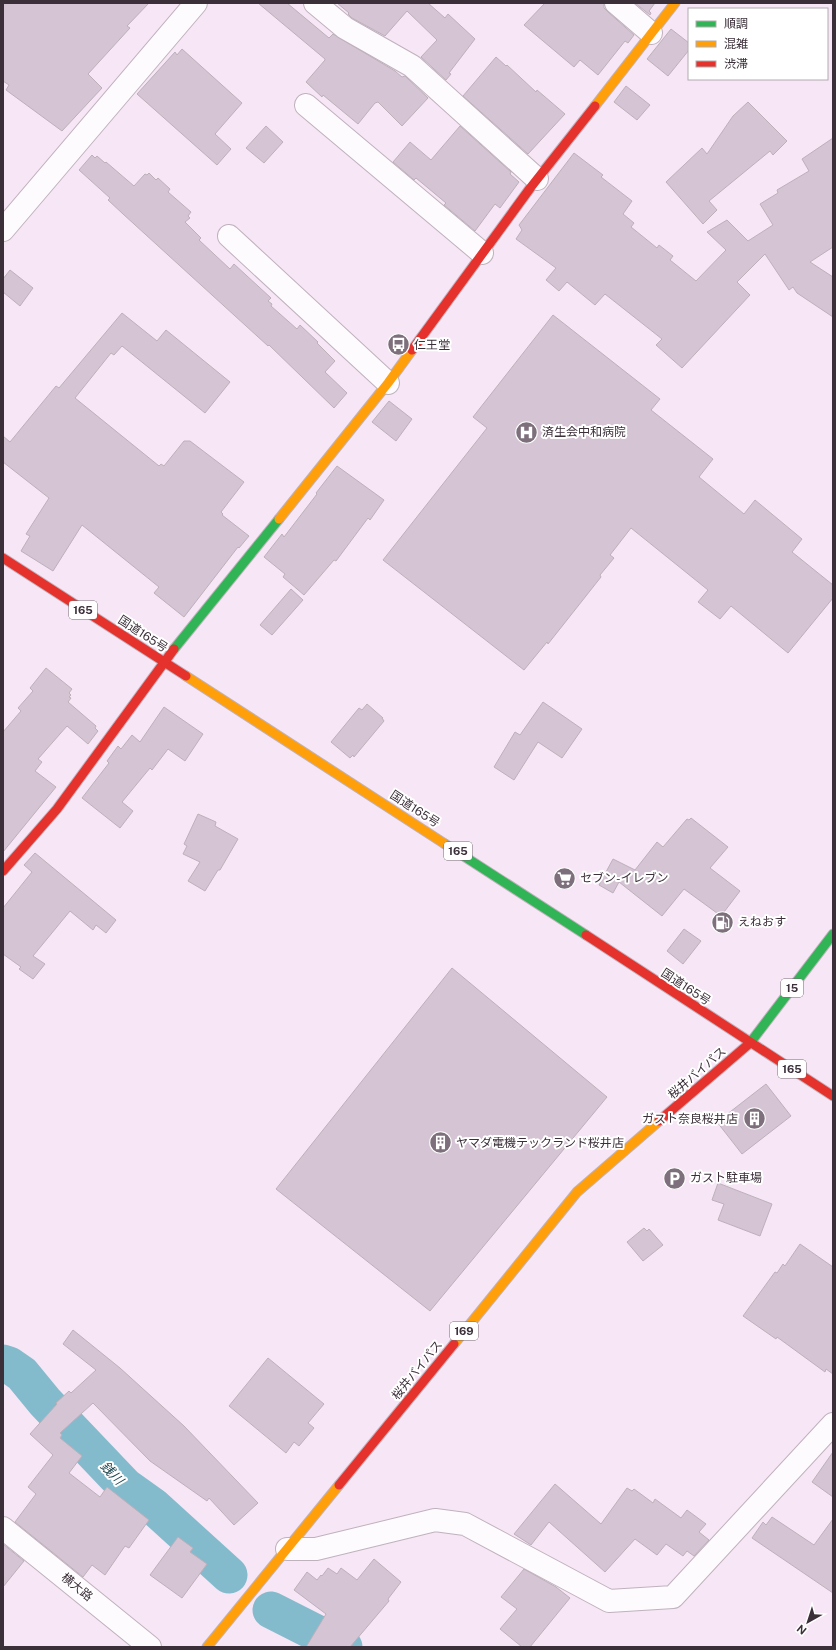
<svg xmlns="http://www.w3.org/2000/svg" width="836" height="1650" font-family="'Public Sans','Noto Sans JP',sans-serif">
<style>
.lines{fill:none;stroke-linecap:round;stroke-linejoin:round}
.river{stroke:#84bbcc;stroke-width:37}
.building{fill:#d5c4d4;stroke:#bdb0bb}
.street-casing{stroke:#bfb2bd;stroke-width:24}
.fast-casing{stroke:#bfb2bd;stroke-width:11}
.slow-casing{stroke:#bfb2bd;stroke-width:11}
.jam-casing{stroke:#bfb2bd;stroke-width:11}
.street{stroke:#fefbfe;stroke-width:22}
.fast{stroke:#30b455;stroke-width:9}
.slow{stroke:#ff9f0a;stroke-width:9}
.jam{stroke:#e5322d;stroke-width:9}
.labels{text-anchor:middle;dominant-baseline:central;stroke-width:4;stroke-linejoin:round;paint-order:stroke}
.shield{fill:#fff;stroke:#766d74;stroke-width:1}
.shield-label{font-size:11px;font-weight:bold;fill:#3b2f39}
.poi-label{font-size:12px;fill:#3b2f39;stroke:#fff;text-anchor:start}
.street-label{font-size:12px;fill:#3b2f39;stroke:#fff}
.water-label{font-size:13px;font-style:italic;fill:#1f474f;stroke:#fff}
</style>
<rect width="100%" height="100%" fill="#f7e6f5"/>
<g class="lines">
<g class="river">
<path d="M3 1363 9 1365 22 1374 45 1402 125 1486 153 1506 229 1575"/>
<path d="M271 1610 344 1647"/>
</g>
</g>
<g class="building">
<path d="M3 3H149L127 26 130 28 88 74 102 88 62 131 6 90 9 85 3 81Z"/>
<path d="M258 3H287L329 38 333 34 395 71 402 77 405 76 428 98 402 126 378 102 375 103 358 124 323 95 322 97 306 82 325 60V59Z"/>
<path d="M337 3H428L445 18 448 14 475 39 449 73 451 74 446 80 421 57 437 40 407 11 385 36 352 18 348 14 349 13Z"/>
<path d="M545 3H604V8L608 12 634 35 628 43 625 41 598 75 580 60 574 67 524 25Z"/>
<path d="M635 3H655L649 11 651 13 650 15Z"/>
<path d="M671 29 689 43V50L668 76 647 59Z"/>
<path d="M182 49 242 103 215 134 231 149 217 165 137 94 175 52 177 55Z"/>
<path d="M496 57 506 66 507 65 536 92 537 90 565 114 528 154 463 96Z"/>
<path d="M626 86 650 105 637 120 614 102Z"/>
<path d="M748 102 787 141 773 155 770 151 709 201 717 210 703 224 666 182 702 148 707 154 733 116Z"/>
<path d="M266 126 283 142 264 163 246 148Z"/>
<path d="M460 126 511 172 510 174 519 182 500 208 495 204 475 231 444 205 446 203 416 178 414 180 393 162 410 142 431 160Z"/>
<path d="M833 138V247L810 262 833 277V317L797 293 793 287 789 290 765 254 737 282 750 295 682 368 656 345 662 339 605 294 595 305 567 282 559 291 546 280 556 268 516 239 522 230 519 225 574 153 603 175 601 177 632 201 623 214 634 223 631 227 657 248 659 245 673 256 670 260 696 281 726 250 707 232 727 220 748 241 773 225 760 204 778 193 777 190 809 171 802 159Z"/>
<path d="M92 155 95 158 97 156 105 163 106 162 134 186 145 174 147 175 149 173 156 180 158 178 170 189 168 192 191 212 188 216 190 218 185 222 201 238 199 240 230 269 234 264 271 298 268 301 272 304 271 306 297 329 300 325 318 342 317 343 335 361 325 372 347 393 334 408 269 345 268 346 123 214 108 200 110 198 79 170Z"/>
<path d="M10 270 33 288 20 306 3 292V279Z"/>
<path d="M122 313 157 341 166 330 230 382 205 413 122 346 114 355 111 353 75 398 159 466 161 464 164 466 184 441H190L244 482 221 512 223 514 222 515 249 536 239 548 238 547 184 617 154 593 159 587 82 525 53 571 21 551 30 536 26 534 49 498 3 462V436L10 442 56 386 59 388Z"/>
<path d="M553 315 660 399 651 410 713 459 699 477 744 514 755 500 802 539 792 552 833 585V598L788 653 731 606 720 619 698 602 708 590 631 528 610 555 614 558 600 575 601 577 548 644 547 642 524 670 383 560 487 428 473 417Z"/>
<path d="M389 401 412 419 396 441 372 422Z"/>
<path d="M337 466 384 500 370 520 368 518 336 561 334 560 304 595 283 577 285 574 264 557 282 534 284 537 317 494 316 493Z"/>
<path d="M291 589 303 600 272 635 260 625Z"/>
<path d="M46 668 72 689 69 693 71 695 69 697 71 698 68 702 96 726 95 728 98 731 88 744 67 726 38 759 42 762 35 771 56 787 3 852V732L21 711 18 708 33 691 30 688Z"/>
<path d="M543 702 582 729 562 758 538 742 514 780 494 767 515 732 520 735Z"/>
<path d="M367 704 383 718H382L384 721 354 757 353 755 350 758 331 742 359 708 362 710Z"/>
<path d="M164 707 203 734 185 761 168 749 152 770 150 768 122 802 133 811 120 828 82 798 109 763 107 761 118 746 121 749 132 735 140 742Z"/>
<path d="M198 814 216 822 215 826 238 839 220 870H218L205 891 188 881 200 862 183 854 187 846 184 844Z"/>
<path d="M691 818 728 847 710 868 740 891 721 916 684 889 662 916 619 882 613 893 599 885 613 859 635 870 657 842 663 847 687 819 689 820Z"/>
<path d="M35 853 116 920 106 933 96 925 93 930 70 911 33 956 45 964 33 979 19 969 21 967 3 954V908L32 872 24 865Z"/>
<path d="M684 929 701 941 683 964 667 951Z"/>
<path d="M452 968 607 1097 430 1311 276 1189Z"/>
<path d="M766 1084 791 1116 742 1154 717 1122Z"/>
<path d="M718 1183 772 1204 760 1236 718 1220 724 1204 712 1200Z"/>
<path d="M644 1228 647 1231 649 1229 663 1245 643 1261 627 1242Z"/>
<path d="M800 1244 833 1267V1374L826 1369 825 1372 777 1337 776 1339 743 1316 775 1272 777 1273 783 1264 785 1266Z"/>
<path d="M73 1330 120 1368 184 1426 258 1503 234 1525 209 1498 207 1501 150 1461 93 1403 60 1433 62 1435 60 1438 82 1456 69 1473 100 1497 107 1487 149 1520 129 1548 125 1546 105 1575 92 1565 83 1577 15 1522 36 1494 28 1487 53 1455 30 1434 57 1404 56 1403 69 1391 71 1393 96 1370 63 1344Z"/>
<path d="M268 1358 324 1404 308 1423 314 1428 299 1446 294 1442 286 1453 229 1406Z"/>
<path d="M833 1452V1497L812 1482Z"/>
<path d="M555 1484 601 1524 627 1488 632 1491 634 1489 653 1503 655 1499 681 1518 687 1510 706 1524 699 1532 709 1540 694 1556 687 1551 683 1556 666 1544 657 1555 635 1539 605 1572 549 1522 531 1545 514 1534Z"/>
<path d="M772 1517 814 1545 833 1519V1593L752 1538 763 1522 766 1525Z"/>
<path d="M178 1537 193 1548 190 1552 207 1564 182 1598 150 1575Z"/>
<path d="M3 1544 24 1561 3 1587Z"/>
<path d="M374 1559 401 1582 388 1599 389 1601 350 1647H306L326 1614 294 1590 307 1572 317 1580 321 1575 322 1576 328 1568 337 1574 341 1568 357 1580Z"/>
<path d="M524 1569 556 1587 570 1598 530 1647H522L500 1629 517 1609 501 1597Z"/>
</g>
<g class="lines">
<defs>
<g id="street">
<path d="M315 3 345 28 412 66 537 179"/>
<path d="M616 3 651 33"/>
<path d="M306 105 482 253"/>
<path d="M3 230 196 3"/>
<path d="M229 236 388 383"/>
<path d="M3 1528 150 1647"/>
<path d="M287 1549H316L435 1520 465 1524 609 1601 673 1597 833 1424"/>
</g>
<g id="fast">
<path d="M174 649 279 519"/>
<path d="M445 844 586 935"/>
<path d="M750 1043 833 934"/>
</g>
<g id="slow">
<path d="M595 106 675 3"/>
<path d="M279 519 388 383 412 350"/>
<path d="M186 676 445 844"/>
<path d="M454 1344 577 1192 659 1121"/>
<path d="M207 1647 339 1485"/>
</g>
<g id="jam">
<path d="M412 350 531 187 595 106"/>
<path d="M3 558 186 676"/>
<path d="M3 871 57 809 174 649"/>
<path d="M586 935 833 1096"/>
<path d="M659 1121 750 1043"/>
<path d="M339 1485 454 1344"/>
</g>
</defs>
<use href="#street" class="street-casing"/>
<use href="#fast" class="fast-casing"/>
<use href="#slow" class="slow-casing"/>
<use href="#jam" class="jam-casing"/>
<use href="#street" class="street"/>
<use href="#fast" class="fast"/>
<use href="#slow" class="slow"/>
<use href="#jam" class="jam"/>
</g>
<defs>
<symbol id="bus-disc" viewBox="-11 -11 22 22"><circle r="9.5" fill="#7d6f7b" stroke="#fff"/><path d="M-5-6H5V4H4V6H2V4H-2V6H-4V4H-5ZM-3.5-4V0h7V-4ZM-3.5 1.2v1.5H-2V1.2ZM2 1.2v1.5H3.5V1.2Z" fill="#fff"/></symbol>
<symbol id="hospital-disc" viewBox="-11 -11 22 22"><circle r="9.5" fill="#7d6f7b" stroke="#fff"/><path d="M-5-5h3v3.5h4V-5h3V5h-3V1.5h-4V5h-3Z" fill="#fff"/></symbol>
<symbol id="supermarket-disc" viewBox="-11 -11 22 22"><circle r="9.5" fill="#7d6f7b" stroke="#fff"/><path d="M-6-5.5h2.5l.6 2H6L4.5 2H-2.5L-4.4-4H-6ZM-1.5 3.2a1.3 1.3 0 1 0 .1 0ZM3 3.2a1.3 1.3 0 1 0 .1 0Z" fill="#fff"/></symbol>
<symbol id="fuel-disc" viewBox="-11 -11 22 22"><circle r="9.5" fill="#7d6f7b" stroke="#fff"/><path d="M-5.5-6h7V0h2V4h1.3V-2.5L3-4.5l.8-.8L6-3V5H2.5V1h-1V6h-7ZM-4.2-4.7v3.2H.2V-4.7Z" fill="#fff"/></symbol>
<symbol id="building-disc" viewBox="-11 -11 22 22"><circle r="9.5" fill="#7d6f7b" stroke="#fff"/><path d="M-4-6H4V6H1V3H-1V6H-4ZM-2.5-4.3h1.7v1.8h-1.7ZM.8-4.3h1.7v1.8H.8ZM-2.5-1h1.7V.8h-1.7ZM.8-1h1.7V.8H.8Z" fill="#fff"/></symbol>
<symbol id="parking-disc" viewBox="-11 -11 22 22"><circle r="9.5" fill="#7d6f7b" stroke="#fff"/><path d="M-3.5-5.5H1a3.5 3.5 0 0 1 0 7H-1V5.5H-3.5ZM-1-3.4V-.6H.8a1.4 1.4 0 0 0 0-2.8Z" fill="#fff"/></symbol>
</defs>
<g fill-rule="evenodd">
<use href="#bus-disc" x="386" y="332" width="25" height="25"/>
<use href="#hospital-disc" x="514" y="420" width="25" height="25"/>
<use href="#supermarket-disc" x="552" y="866" width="25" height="25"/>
<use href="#fuel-disc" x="710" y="910" width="25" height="25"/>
<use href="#building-disc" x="742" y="1106" width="25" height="25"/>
<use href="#building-disc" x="428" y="1130" width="25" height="25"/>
<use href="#parking-disc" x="662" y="1166" width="25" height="25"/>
</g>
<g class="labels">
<g class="shield">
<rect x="69" y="601" width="28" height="18" rx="3"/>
<rect x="444" y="842" width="28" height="18" rx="3"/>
<rect x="781" y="979" width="22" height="18" rx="3"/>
<rect x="778" y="1060" width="28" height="18" rx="3"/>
<rect x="450" y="1322" width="28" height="18" rx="3"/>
</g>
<g class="shield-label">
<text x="83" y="610">165</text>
<text x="458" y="851">165</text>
<text x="792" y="988">15</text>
<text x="792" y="1069">165</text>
<text x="464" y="1331">169</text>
</g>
<g class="poi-label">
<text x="414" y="345">仁王堂</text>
<text x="542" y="432">済生会中和病院</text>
<text x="580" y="878">セブン-イレブン</text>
<text x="738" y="922">えねおす</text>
<text x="738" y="1119" text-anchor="end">ガスト奈良桜井店</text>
<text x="456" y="1143">ヤマダ電機テックランド桜井店</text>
<text x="690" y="1178">ガスト駐車場</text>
</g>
<g class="street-label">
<text transform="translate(143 634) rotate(33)">国道165号</text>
<text transform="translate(415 809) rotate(33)">国道165号</text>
<text transform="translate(686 987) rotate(33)">国道165号</text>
<text transform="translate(697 1073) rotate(-41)">桜井バイパス</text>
<text transform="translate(417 1370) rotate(-51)">桜井バイパス</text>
<text transform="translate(77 1587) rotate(39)">横大路</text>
</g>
<g class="water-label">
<text transform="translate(112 1473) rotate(46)">銭川</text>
</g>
</g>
<rect width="836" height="1650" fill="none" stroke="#3b2f39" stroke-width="8"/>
<rect x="688" y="8" width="140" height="72" fill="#ffffff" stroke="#b1acb0"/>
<rect x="696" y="21" width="20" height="6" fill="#30b455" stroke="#b1acb0"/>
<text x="724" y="28" font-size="12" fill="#3b2f39">順調</text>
<rect x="696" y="41" width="20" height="6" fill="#ff9f0a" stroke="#b1acb0"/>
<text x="724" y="48" font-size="12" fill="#3b2f39">混雑</text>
<rect x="696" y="61" width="20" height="6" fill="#e5322d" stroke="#b1acb0"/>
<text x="724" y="68" font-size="12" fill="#3b2f39">渋滞</text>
<g transform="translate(808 1622) rotate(219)" stroke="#ffffff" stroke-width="3" paint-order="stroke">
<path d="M0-3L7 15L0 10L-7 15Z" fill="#3b2f39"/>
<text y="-6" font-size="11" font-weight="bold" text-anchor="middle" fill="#3b2f39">N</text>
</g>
</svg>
